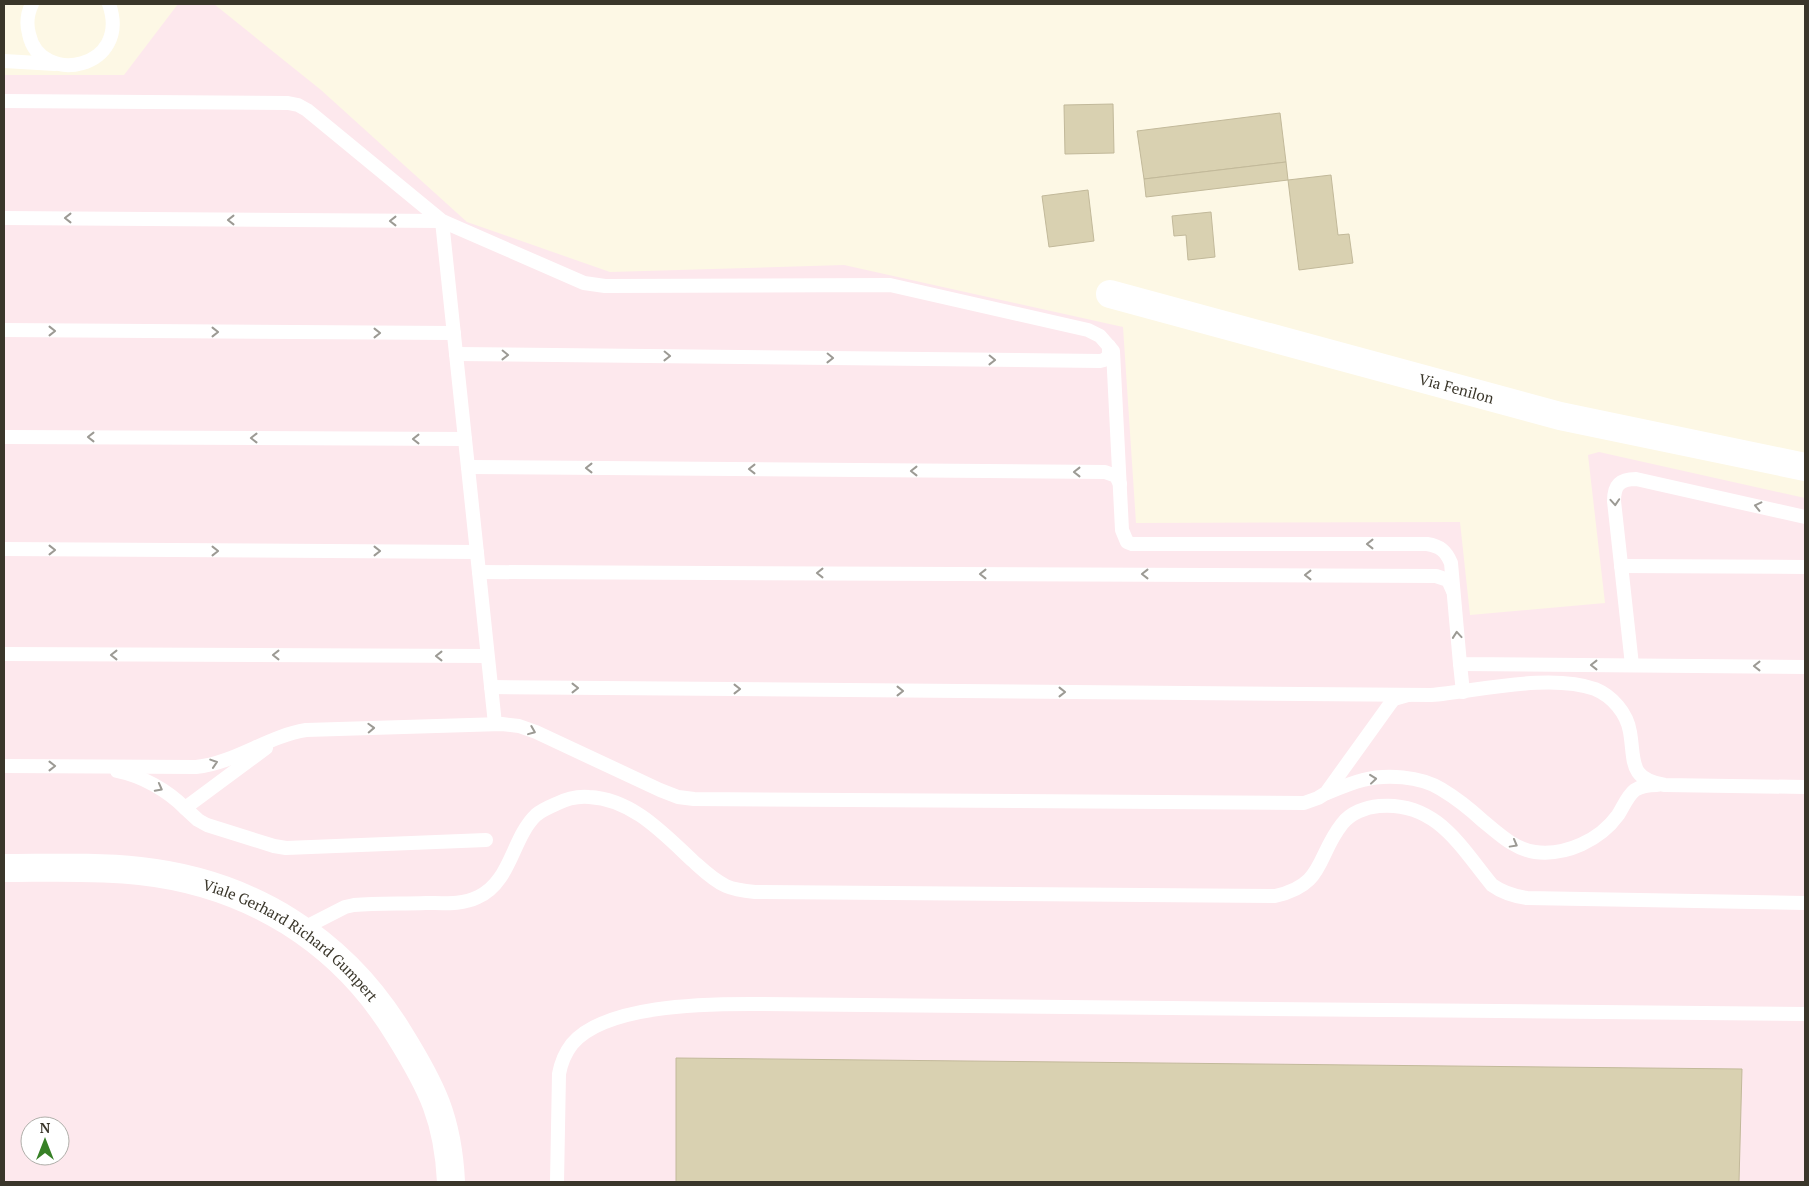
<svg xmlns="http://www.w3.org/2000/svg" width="1809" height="1186" font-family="'PT Serif',serif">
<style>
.industrial{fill:#fde8ed;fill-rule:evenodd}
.building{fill:#d9d1b1;stroke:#c2b99a}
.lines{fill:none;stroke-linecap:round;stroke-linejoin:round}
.service{stroke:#fff;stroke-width:14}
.minor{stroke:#fff;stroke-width:28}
.oneway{stroke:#9c9a94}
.labels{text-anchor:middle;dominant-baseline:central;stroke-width:4.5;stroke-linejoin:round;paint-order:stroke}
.street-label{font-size:15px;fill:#3a362a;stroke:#fff}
</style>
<rect width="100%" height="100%" fill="#fdf8e5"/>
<path class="industrial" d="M178 4H214L321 90 467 222 610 272 844 265 1123 327 1136 523 1460 522 1470 615 1605 603 1588 455 1599 452 1805 498V1182H4V75H124ZM30 1126H60V1156H30Z"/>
<g class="building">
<path d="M1113 104 1114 153 1065 154 1064 105Z"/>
<path d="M1280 113 1286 162 1144 179 1137 131Z"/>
<path d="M1286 162 1288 180 1146 197 1144 179Z"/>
<path d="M1331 175 1338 235 1349 234 1353 263 1299 270 1288 180Z"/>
<path d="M1088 190 1094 241 1049 247 1042 196Z"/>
<path d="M1211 212 1215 257 1188 260 1186 235 1174 236 1172 216Z"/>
<path d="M676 1058 1742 1069 1739 1182H676Z"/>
</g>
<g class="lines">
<g class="service">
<path d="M32 4C27 14 26 23 29 34 40 87 132 69 109 4"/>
<path d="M4 61 55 64"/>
<path d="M4 101 288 103 298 105 307 110 442 221 584 283 605 286 890 285 1088 330 1100 336 1113 351 1122 530 1127 542 1132 544H1427C1440 546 1446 551 1451 563L1460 664 1805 667"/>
<path d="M4 218 442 221 495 724"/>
<path d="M4 330 454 333"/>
<path d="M456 354 1100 361 1104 360 1109 356V346"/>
<path d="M4 437 465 439"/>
<path d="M468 467 1105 472 1116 476 1120 484"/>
<path d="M4 549 477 552"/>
<path d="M1621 566 1805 567"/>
<path d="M479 572 1436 576 1448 580 1453 591"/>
<path d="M4 654 487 656"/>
<path d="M1460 664 1463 692"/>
<path d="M1632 665 1614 501C1614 485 1620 479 1636 479L1805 517"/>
<path d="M491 687 1431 695C1478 691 1550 673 1595 689 1612 696 1627 713 1630 732 1635 761 1628 779 1665 785L1805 787"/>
<path d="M4 766 196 767C235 763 268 736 306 730L502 724 519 726 536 732 660 790 678 797 694 799 1304 803 1318 798 1326 793 1390 704 1394 699 1408 695"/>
<path d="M117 771C142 776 167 790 185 808L266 748"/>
<path d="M1327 793C1339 788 1351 783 1363 780 1386 774 1420 776 1441 789 1456 798 1470 809 1483 821 1499 834 1514 849 1535 852 1566 856 1600 840 1618 815 1623 807 1628 795 1635 790 1641 786 1650 785 1657 785"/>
<path d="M185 808 198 820 207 825 274 846 286 848 486 840"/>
<path d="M302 929 345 907 354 905C378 903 402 904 426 903 443 903 462 905 478 897 511 882 512 838 536 815 542 810 549 807 556 804 566 799 577 796 589 797 632 799 663 833 693 861 703 870 713 880 726 886 735 890 745 891 755 892L1275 896C1325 885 1316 857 1342 824 1350 813 1366 807 1379 806 1436 801 1460 846 1492 885 1503 893 1513 896 1527 898L1805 903"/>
<path d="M557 1182 559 1074C561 1063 565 1053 572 1044 605 1005 703 1004 751 1004L1805 1014"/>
</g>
<g class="minor">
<path id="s1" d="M1110 294 1560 416 1805 467"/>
<path id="s2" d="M4 868C49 868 95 866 140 871 250 883 342 940 399 1034 432 1087 448 1119 451 1182"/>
</g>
</g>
<defs><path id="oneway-chevron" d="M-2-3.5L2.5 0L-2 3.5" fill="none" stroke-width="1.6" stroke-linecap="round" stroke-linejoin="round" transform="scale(1.25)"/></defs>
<g class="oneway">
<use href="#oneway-chevron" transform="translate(68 218) rotate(-180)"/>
<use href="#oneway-chevron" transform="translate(231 220) rotate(-180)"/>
<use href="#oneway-chevron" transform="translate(393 221) rotate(-180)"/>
<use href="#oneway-chevron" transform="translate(52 331)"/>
<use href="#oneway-chevron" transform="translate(215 332)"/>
<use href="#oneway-chevron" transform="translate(377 333)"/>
<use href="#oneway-chevron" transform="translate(505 355) rotate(1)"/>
<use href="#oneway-chevron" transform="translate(667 356) rotate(1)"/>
<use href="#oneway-chevron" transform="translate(830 358) rotate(1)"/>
<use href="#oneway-chevron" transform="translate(992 360) rotate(1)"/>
<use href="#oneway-chevron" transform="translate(91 437) rotate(-180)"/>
<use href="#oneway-chevron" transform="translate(254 438) rotate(-180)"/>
<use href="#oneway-chevron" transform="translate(416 439) rotate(-180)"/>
<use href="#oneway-chevron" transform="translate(589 468) rotate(-180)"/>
<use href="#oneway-chevron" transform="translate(752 469) rotate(-180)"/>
<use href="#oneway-chevron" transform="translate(914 471) rotate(-180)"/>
<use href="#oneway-chevron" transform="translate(1077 472) rotate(-180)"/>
<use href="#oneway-chevron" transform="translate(1615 502) rotate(86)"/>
<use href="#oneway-chevron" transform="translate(1758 506) rotate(-167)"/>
<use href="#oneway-chevron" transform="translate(1370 544) rotate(180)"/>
<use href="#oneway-chevron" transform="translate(52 550)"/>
<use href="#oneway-chevron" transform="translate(215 551)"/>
<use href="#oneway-chevron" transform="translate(377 551)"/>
<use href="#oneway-chevron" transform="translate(820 573) rotate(-180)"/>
<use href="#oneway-chevron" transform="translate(983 574) rotate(-180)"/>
<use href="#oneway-chevron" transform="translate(1145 574) rotate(-180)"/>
<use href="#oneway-chevron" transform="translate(1308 575) rotate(-180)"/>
<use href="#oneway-chevron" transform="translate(1457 635) rotate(-95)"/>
<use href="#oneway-chevron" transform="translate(114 655) rotate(-180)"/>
<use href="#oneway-chevron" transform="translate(276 655) rotate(-180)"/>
<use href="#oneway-chevron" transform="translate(439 656) rotate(-180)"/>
<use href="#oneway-chevron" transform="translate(1594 665) rotate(-180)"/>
<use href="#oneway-chevron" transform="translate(1757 666) rotate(-180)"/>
<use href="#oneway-chevron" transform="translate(575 688)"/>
<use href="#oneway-chevron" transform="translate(737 689)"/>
<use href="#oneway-chevron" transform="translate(900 691)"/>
<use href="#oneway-chevron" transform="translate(1062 692)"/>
<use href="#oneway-chevron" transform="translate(371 728) rotate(-2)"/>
<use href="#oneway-chevron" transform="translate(532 731) rotate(22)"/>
<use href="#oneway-chevron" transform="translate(214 763) rotate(-18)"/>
<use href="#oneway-chevron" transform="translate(52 766)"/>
<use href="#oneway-chevron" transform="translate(1373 779) rotate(-6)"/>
<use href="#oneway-chevron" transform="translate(159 788) rotate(28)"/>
<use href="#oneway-chevron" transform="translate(1514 844) rotate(29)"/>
</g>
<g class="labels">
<g class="street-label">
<text stroke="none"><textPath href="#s1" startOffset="359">Via Fenilon</textPath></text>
<text stroke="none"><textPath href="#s2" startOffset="306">Viale Gerhard Richard Gumpert</textPath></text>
</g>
</g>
<rect width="1809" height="1186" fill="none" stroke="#3a362a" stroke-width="10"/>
<g transform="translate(45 1141)"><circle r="24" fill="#ffffff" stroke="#b0afaa"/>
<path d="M0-4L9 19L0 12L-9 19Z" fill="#378026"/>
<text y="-8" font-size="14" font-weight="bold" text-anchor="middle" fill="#3a362a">N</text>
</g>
</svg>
